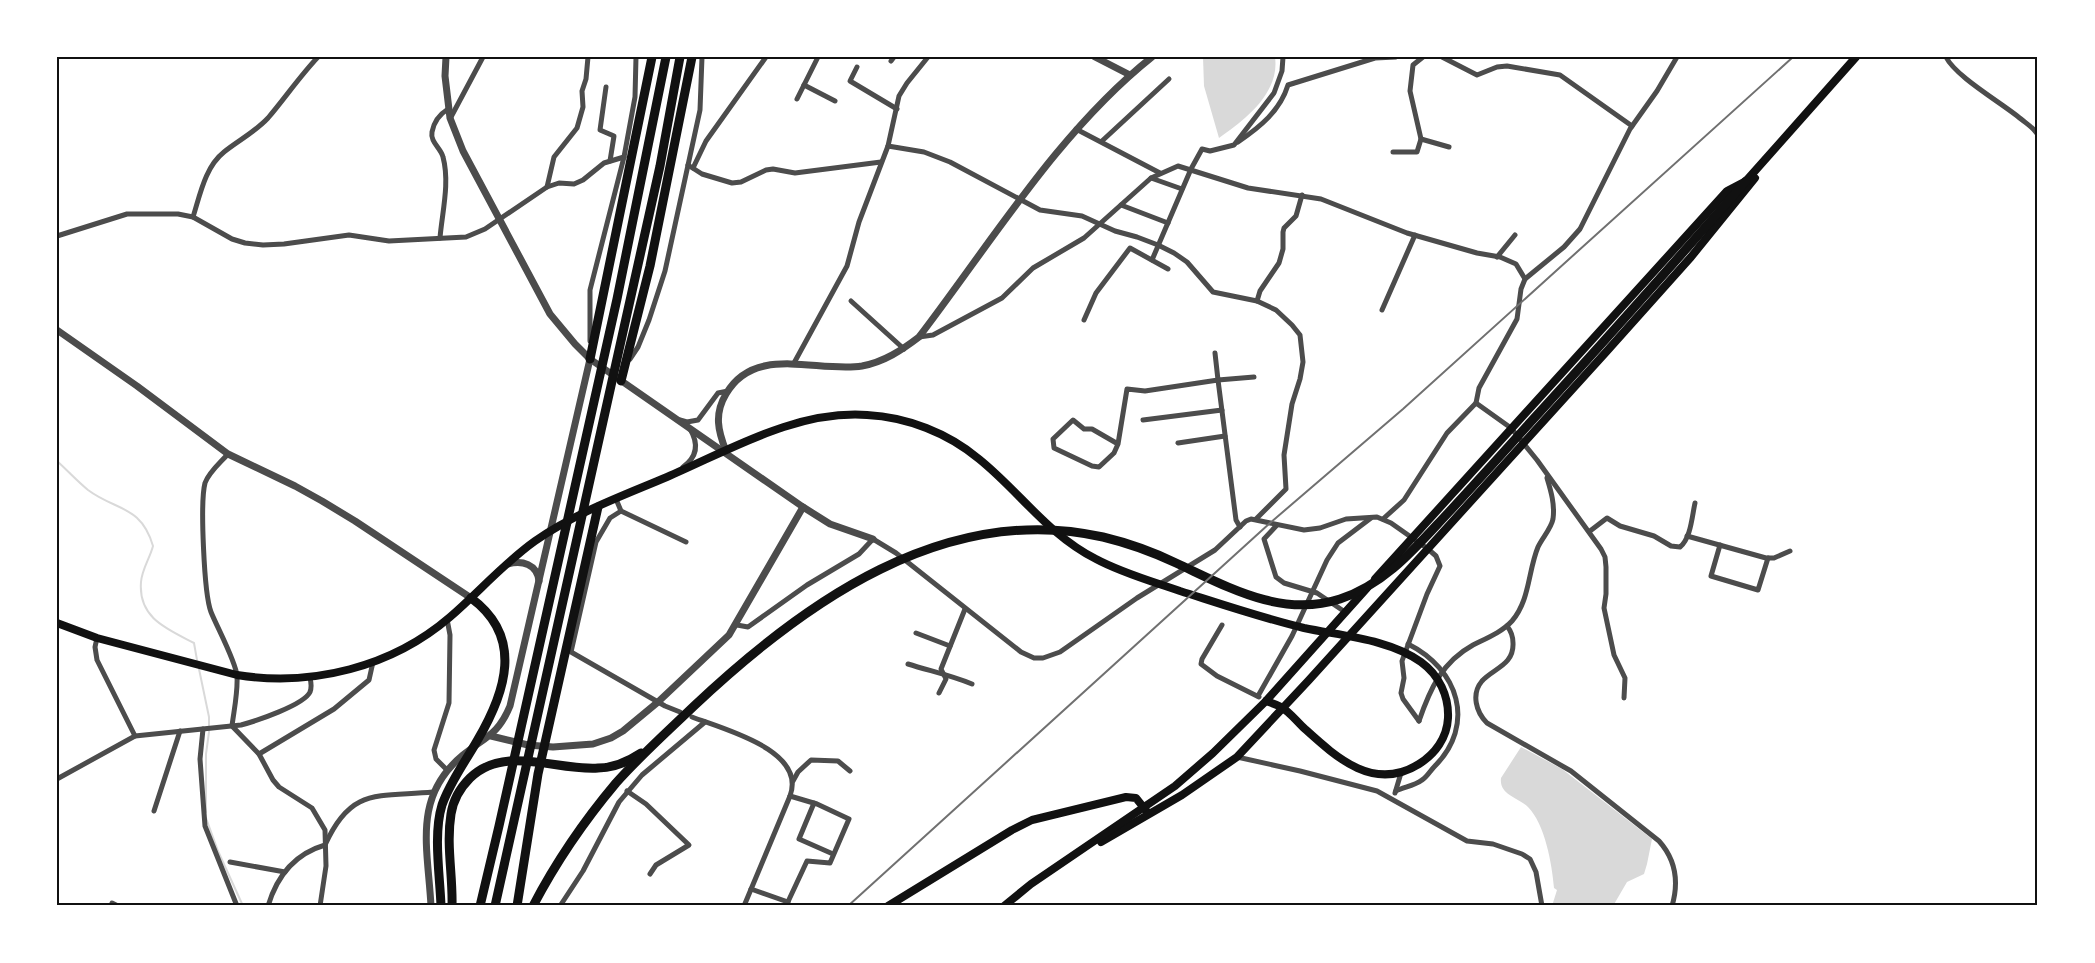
<svg xmlns="http://www.w3.org/2000/svg" width="2095" height="963" font-family="'Varela Round',sans-serif">
<style>
.water{fill:#d9d9d9}
.lines{fill:none;stroke-linecap:round;stroke-linejoin:round}
.stream{stroke:#d9d9d9;stroke-width:2}
.minor{stroke:#4c4c4c;stroke-width:5}
.tertiary{stroke:#4c4c4c;stroke-width:7}
.primary{stroke:#111;stroke-width:8}
.trunk{stroke:#111;stroke-width:8}
.motorway{stroke:#111;stroke-width:9}
.rail{stroke:#707070;stroke-width:2}
.neatline{fill:none;stroke:#111;stroke-width:2}
</style>
<rect width="100%" height="100%" fill="#fff"/>
<g class="water">
<path d="M1203 57H1275C1280 93 1245 120 1219 138L1204 86Z"/>
<path d="M1521 747 1562 769 1652 839 1647 864 1644 874 1627 882 1613 906H1552L1557 890 1554 888C1552 864 1545 824 1528 807 1518 797 1499 795 1501 778Z"/>
</g>
<g class="lines">
<g class="stream">
<path d="M57 461C67 470 77 481 88 490 116 511 141 505 153 546 150 558 142 569 141 582 138 618 167 629 194 643L197 660"/>
<path d="M199 669 209 717V732L206 754V812"/>
<path d="M206 818 218 851 243 906"/>
</g>
<g class="minor">
<path d="M1442 57 1477 75 1497 67 1507 66 1560 75 1632 126"/>
<path d="M1946 57C1956 77 2002 103 2021 119 2027 124 2034 128 2038 135"/>
<path d="M891 61 894 57"/>
<path d="M857 67 850 81 897 109"/>
<path d="M804 85 835 101"/>
<path d="M606 87 600 130 614 136 610 161"/>
<path d="M797 99 818 57"/>
<path d="M451 117 483 57"/>
<path d="M1076 129 1160 173"/>
<path d="M1421 139 1449 147"/>
<path d="M1102 141 1169 79"/>
<path d="M1238 142C1260 127 1280 111 1288 85L1375 58 1396 57"/>
<path d="M888 146 924 152 950 162 1040 210 1082 216 1115 231 1137 237 1158 245 1174 253 1187 262 1213 292 1257 301 1276 310 1292 325 1300 335 1303 362 1300 379 1292 404 1284 455 1286 489 1256 519"/>
<path d="M1393 152H1417L1421 139 1410 91 1413 65 1423 57"/>
<path d="M688 165 702 174 732 183 741 182 766 170 773 169 795 173 881 162"/>
<path d="M693 168 706 141 766 57"/>
<path d="M1151 178 1182 189"/>
<path d="M547 187 554 157 577 128 583 107 582 91 586 79 588 57"/>
<path d="M1121 205 1168 223"/>
<path d="M193 217C200 195 205 167 224 152 239 140 255 132 268 118 285 98 300 76 318 57"/>
<path d="M57 236 127 214H178L193 217 232 239 245 243 263 245 284 244 349 235 389 241 466 237 485 229 547 187 559 183 574 184 583 180 604 163 624 157"/>
<path d="M440 238C442 213 450 183 443 157 441 148 430 142 432 132 434 121 440 114 448 109"/>
<path d="M1497 257 1515 235"/>
<path d="M1152 260 1191 169 1202 149 1210 151 1234 145 1274 93 1282 71 1283 57"/>
<path d="M851 301 904 349"/>
<path d="M1257 301 1260 291 1279 263 1283 249V232L1284 228 1296 216 1302 195"/>
<path d="M1382 310 1415 235"/>
<path d="M1084 320 1096 293 1130 248 1168 269"/>
<path d="M919 337 933 335 1002 298 1033 268 1084 238 1151 178 1178 166 1248 188 1321 199 1407 233 1477 253 1500 257 1516 264 1525 279"/>
<path d="M590 341V290L624 157 635 97 636 57"/>
<path d="M1215 353 1218 380 1254 377"/>
<path d="M630 359 638 347 649 320 665 271 700 110 702 57"/>
<path d="M794 363 847 266 859 222 888 146 899 96 907 83 928 57"/>
<path d="M1476 403 1479 388 1517 319 1521 289 1525 279 1564 247 1580 229 1630 129 1657 91 1677 57"/>
<path d="M680 420 687 422 698 420 718 393 728 391"/>
<path d="M1143 420 1222 410"/>
<path d="M1178 443 1225 436"/>
<path d="M1118 444 1092 429H1084L1073 420 1053 439 1054 448 1092 466 1099 467 1114 453 1118 444 1127 389 1145 391 1218 380 1236 520 1240 527"/>
<path d="M228 454C220 463 209 472 205 483 200 502 204 594 211 612 217 627 236 662 237 676 238 692 234 710 232 726L259 754 273 780 279 787 312 808 325 830 326 866 320 906"/>
<path d="M683 467C697 457 699 444 690 429"/>
<path d="M616 499 621 511 610 518 596 542 571 652 665 706 680 712"/>
<path d="M621 511 686 542"/>
<path d="M1383 519 1404 500 1447 433 1476 403 1511 428 1537 460 1601 549 1605 557 1606 567V594L1604 608 1614 655 1625 678 1624 698"/>
<path d="M1277 525 1264 539 1276 577 1284 583 1317 593 1345 612"/>
<path d="M1590 531 1607 518 1620 526 1654 536 1671 546 1680 547C1691 538 1692 516 1695 503"/>
<path d="M1687 536 1766 558H1774L1790 551"/>
<path d="M1720 545 1711 576 1758 590 1768 558"/>
<path d="M737 625 748 627 807 585 859 554 873 539 896 553 1021 652 1034 658H1043L1060 652 1137 598 1215 550 1246 521 1251 519 1304 530 1320 528 1346 519 1377 517 1391 523 1428 549 1436 556 1440 566 1427 594 1402 661 1404 678 1401 693 1403 699 1419 721"/>
<path d="M1222 625 1202 659 1201 664 1217 676 1259 697"/>
<path d="M1507 626C1511 631 1513 637 1513 643 1514 665 1494 668 1482 681 1471 694 1476 712 1487 723L1571 771 1659 841C1676 860 1679 882 1672 906"/>
<path d="M916 633 950 646"/>
<path d="M97 638 95 647 97 660 135 736"/>
<path d="M908 664C930 671 950 675 972 684"/>
<path d="M939 693 946 679 941 669 965 609"/>
<path d="M1258 696 1292 636 1327 560 1338 543 1371 518"/>
<path d="M692 717C723 729 807 750 790 796L744 906"/>
<path d="M1419 721C1430 689 1442 662 1473 645 1487 638 1502 632 1512 621 1530 600 1528 571 1538 547 1542 538 1551 529 1553 519 1555 505 1551 491 1547 478"/>
<path d="M203 729 200 759 205 826 237 906"/>
<path d="M259 754 334 709 369 680 373 662"/>
<path d="M1237 757 1300 771 1377 791 1467 841 1493 844 1522 854 1530 859 1536 872 1542 906"/>
<path d="M447 770 436 759 434 750 449 703 450 635 447 619"/>
<path d="M57 779 135 736 241 725C256 721 304 705 310 692 312 687 311 682 310 678"/>
<path d="M793 781 798 772 811 760 838 761 850 771"/>
<path d="M627 791 646 804 689 845 656 865 650 874"/>
<path d="M1396 791C1404 787 1414 786 1422 780 1427 777 1430 771 1434 767 1477 724 1458 669 1408 644"/>
<path d="M1395 793 1401 773"/>
<path d="M814 803 799 839 833 854"/>
<path d="M154 811 180 731"/>
<path d="M230 862 285 872"/>
<path d="M751 889 788 902"/>
<path d="M112 903 118 906"/>
<path d="M57 905 58 906"/>
<path d="M268 906C277 876 294 854 325 845 351 787 377 797 433 792"/>
<path d="M560 906 583 871 619 802 642 775 705 722"/>
<path d="M786 906 807 861 830 863 849 819 817 804 790 796"/>
</g>
<g class="tertiary">
<path d="M446 57 445 76 450 118 463 151 550 314 575 344 590 359 803 507 830 524 873 539"/>
<path d="M1095 57 1130 75"/>
<path d="M57 330 137 386 228 454 295 486 322 501 355 521 471 598"/>
<path d="M726 451C718 431 714 414 726 394 755 344 817 373 862 366 884 362 902 350 919 337 991 243 1059 131 1152 57"/>
<path d="M508 564C522 560 537 564 539 581"/>
<path d="M491 736 528 745 553 747 593 744 611 738 623 731 658 702 729 635 803 507"/>
<path d="M431 906C428 848 412 797 463 755 485 737 498 735 510 706L590 359"/>
</g>
<g class="primary">
<path d="M57 623 97 638 237 675C312 687 392 667 450 617 479 592 504 563 535 541 575 513 622 496 667 477 730 450 796 410 867 415 907 417 948 433 979 459 1020 492 1047 534 1096 559 1122 573 1151 581 1180 591 1221 604 1262 618 1304 628 1342 636 1389 639 1421 662 1439 675 1449 696 1448 718 1447 738 1435 754 1419 764 1374 792 1337 758 1305 729 1297 722 1290 712 1281 707 1276 704 1271 703 1266 701"/>
<path d="M888 906 1012 830 1032 820 1126 797 1136 798 1148 813"/>
</g>
<g class="trunk">
<path d="M1375 579 1727 191 1746 181 1856 57"/>
<path d="M1101 842 1182 795 1237 757 1309 680 1607 351 1691 257 1755 178"/>
<path d="M1004 906 1031 884 1175 786 1213 753 1266 701 1367 588"/>
</g>
<g class="motorway">
<path d="M590 359 652 57"/>
<path d="M621 381 650 266 692 57"/>
<path d="M441 906C440 876 433 834 442 805 450 782 465 762 477 741 506 692 524 637 471 598"/>
<path d="M452 906C453 876 446 845 451 814 453 801 460 788 470 778 505 744 556 771 598 768 613 768 629 761 641 753"/>
<path d="M480 906 499 826 617 299 666 57"/>
<path d="M495 906 660 166 680 57"/>
<path d="M517 906 538 774 598 507"/>
<path d="M533 906C556 862 584 821 616 783 640 756 668 731 694 706 803 603 945 501 1103 537 1128 543 1153 552 1176 563 1228 587 1281 618 1340 599 1386 584 1416 547 1448 513 1475 484 1501 455 1527 426 1601 345 1674 263 1746 181"/>
</g>
<path class="rail" d="M848 906 1270 523 1403 409 1793 57"/>
</g>
<rect width="2095" height="963" fill="none" stroke="#ffffff" stroke-width="117"/>
<rect x="58" y="58" width="1978" height="846" class="neatline"/>
</svg>
